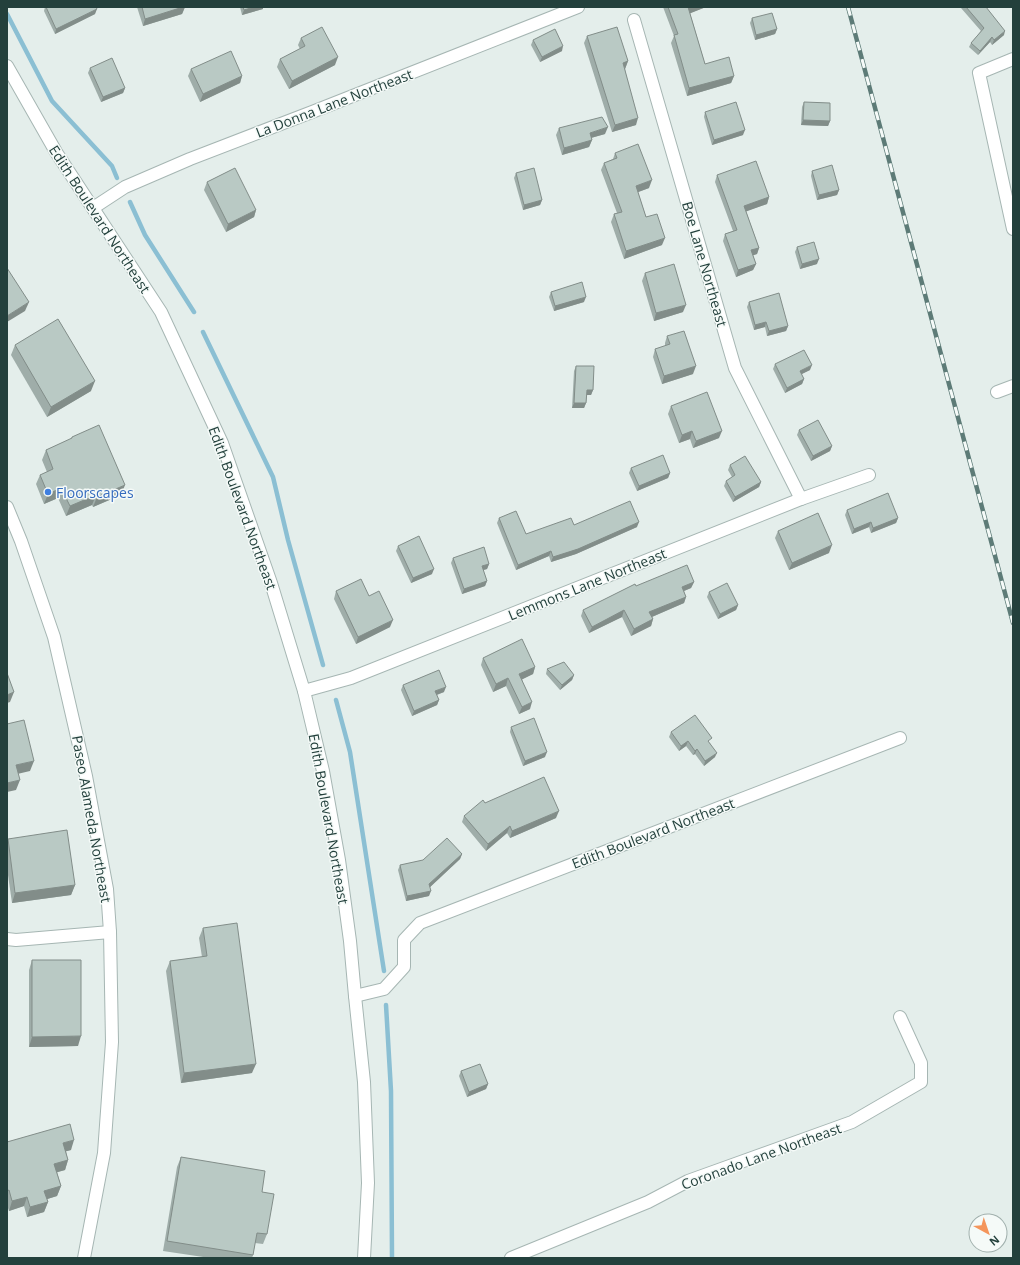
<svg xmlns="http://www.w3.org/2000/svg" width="1020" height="1265" font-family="'Open Sans',sans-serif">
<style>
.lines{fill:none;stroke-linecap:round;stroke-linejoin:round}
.stream{stroke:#8bbfd3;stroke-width:4.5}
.minor-casing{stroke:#a6b6b3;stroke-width:14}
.minor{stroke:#fff;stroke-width:12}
.rail-casing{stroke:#5d7b77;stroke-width:4.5}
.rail{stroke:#f5faf8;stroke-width:3;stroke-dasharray:9;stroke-linecap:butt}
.wall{fill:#9fada9}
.shaded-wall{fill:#828d89}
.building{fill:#b9c9c4;stroke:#828d89}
.shop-dot{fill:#3f7fe0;stroke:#f5faf8;stroke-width:1.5}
.labels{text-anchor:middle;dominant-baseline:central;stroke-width:3;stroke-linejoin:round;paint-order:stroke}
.street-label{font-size:14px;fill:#23403c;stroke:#f5faf8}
.shop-label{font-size:14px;fill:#366cbe;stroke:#f5faf8;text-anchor:start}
</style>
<rect width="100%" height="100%" fill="#e4eeeb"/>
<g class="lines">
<g class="stream">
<path d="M7 14 52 101 112 166 117 178"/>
<path d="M130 202 145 235 194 312"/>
<path d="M203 332 273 477 288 540 323 665"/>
<path d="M336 700 350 752 384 971"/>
<path d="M386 1005 391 1091 392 1258"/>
</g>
<defs>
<g id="minor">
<path d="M634 20 735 368 801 499"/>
<path d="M1013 59 979 73 1013 229"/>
<path d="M7 66 56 152 161 312 222 443 271 583 304 691 323 771 339 860 350 941 355 996 364 1082 368 1183 364 1258"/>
<path d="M93 208 125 187 190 159 312 112 578 7"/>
<path d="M997 392 1013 386"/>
<path d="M7 507 21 541 54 637 86 776 107 889 110 932 112 1042 104 1153 84 1258"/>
<path d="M304 691 351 678 801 499 869 475"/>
<path d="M7 939 16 940 110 932"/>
<path d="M355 996 384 989 404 967V940L420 923 900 738"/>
<path d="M511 1258 648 1202 688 1181 852 1122 921 1082V1063L900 1017"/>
</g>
</defs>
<use href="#minor" class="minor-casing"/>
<use href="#minor" class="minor"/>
<defs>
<path id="rail" d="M848 7 1013 623"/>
</defs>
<use href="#rail" class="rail-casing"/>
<use href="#rail" class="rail"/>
</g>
<g class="wall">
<path d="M45 7H96L95 14 55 34 44 11Z"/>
<path d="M137 7H185L182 14 143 26Z"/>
<path d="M240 7H263V9L242 15Z"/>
<path d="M663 7H706L690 13 705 64 734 76 731 83 687 96 671 43 674 36Z"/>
<path d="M962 7H986L1004 35 992 45 990 42 978 55 969 47 971 43 981 31 961 8Z"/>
<path d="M752 18 777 29 775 34 755 40 750 23Z"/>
<path d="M587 36 628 61 625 69 636 125 612 132 584 43Z"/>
<path d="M301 38 335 65 289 89 277 67 280 59 300 49 298 45Z"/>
<path d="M533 40 562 51 540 62 531 45Z"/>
<path d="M90 68 125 88 123 93 101 102 88 73Z"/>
<path d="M191 69 242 76 240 83 200 102 188 76Z"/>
<path d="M804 102 830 121 828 126 801 125 802 107Z"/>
<path d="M705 112 743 135 712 145 704 117Z"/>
<path d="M559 128 605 134 591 138 592 140 589 147 562 155 556 135Z"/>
<path d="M615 153 649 188 638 192 646 217 662 245 624 259 611 222 614 214 617 213 601 170 604 163 613 159Z"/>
<path d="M812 171 839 190 837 195 817 200 811 176Z"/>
<path d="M516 173 542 200 540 205 523 210 514 178Z"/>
<path d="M717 175 769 197 767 204 746 211 759 248 757 254 753 255 756 264 753 270 736 277 723 241 725 234 733 231 715 182Z"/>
<path d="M207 182 256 210 254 217 226 232 204 190Z"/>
<path d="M797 247 817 264 800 269 795 252Z"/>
<path d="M645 273 683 312 654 321 642 281Z"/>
<path d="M551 292 584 302 554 311 549 297Z"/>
<path d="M749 302 788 326 786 331 767 336 765 327 754 330 747 307Z"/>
<path d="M667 336 693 374 662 384 653 357 655 349 665 346V343Z"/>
<path d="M15 345 91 391 47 417 11 355Z"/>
<path d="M775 364 810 370 801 374 804 379 802 384 785 393 773 369Z"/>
<path d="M576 366 593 390 591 395H587L586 403 584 408H572L574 371Z"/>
<path d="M671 406 719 438 693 448 690 439 679 443 668 414Z"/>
<path d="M799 430 832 446 830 451 811 461 797 435Z"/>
<path d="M72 437 121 495 93 507 92 505 66 516 58 498 44 504 36 484 40 475 47 472 42 460 46 450 71 439Z"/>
<path d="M730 465 761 482 759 487 733 502 724 486 726 481 732 477 728 470Z"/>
<path d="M631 468 670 473 668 478 637 491 629 473Z"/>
<path d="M847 510 898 518 896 523 871 533 869 527 852 534 845 515Z"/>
<path d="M499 518 526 534 574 525 637 527 576 554 551 562 549 556 516 570 497 523Z"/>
<path d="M778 531 829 553 789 570 775 538Z"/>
<path d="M398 546 432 574 411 583 396 551Z"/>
<path d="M453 558 489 564 487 569 483 570 487 581 485 586 462 594 451 563Z"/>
<path d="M694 582 691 588 684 591 686 597 684 603 652 617 653 619 651 626 631 636 622 617 589 633 581 616 583 610 636 586Z"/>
<path d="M336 591 369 596 390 627 356 644 334 599Z"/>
<path d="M709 592 738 605 736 610 718 619 707 597Z"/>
<path d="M483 658 535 667 533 674 522 679 530 709 519 714 506 686 493 692 481 665Z"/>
<path d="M547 669 574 675 572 680 560 690 546 674Z"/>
<path d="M403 685 444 692 437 695 439 700 437 705 412 716 401 690Z"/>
<path d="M511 727 545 757 523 766 510 732Z"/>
<path d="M671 732 710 743 715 757 704 766 695 754 693 755 686 746 679 751 669 737Z"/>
<path d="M485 803 556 818 510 838 507 833 486 851 462 822 464 816Z"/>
<path d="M8 839 75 885 71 895 12 903 7 868V842Z"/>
<path d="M462 854 460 859 430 887 429 896 406 901 398 870 400 865Z"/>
<path d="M203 928 252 1073 181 1083 166 971 170 961 202 957 199 938Z"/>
<path d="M32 960 78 1046 29 1047V970Z"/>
<path d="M461 1071 488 1084 486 1089 467 1097 459 1076Z"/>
<path d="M7 1142 71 1150 66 1151 68 1160 65 1170 57 1172 61 1186 57 1196 47 1199 48 1202 44 1212 27 1217 24 1206 9 1211 7 1205Z"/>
<path d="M181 1157 262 1192 267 1234 263 1244 255 1243 253 1255 252 1258H210L163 1251 177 1167Z"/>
</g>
<g class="shaded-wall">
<path d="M183 7H185L182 14 143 26 145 19Z"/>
<path d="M254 7H263V9L242 15 244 10Z"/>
<path d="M688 7H706L686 15Z"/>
<path d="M97 9 95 14 55 34 56 29Z"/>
<path d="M777 29 775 34 755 40 756 35Z"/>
<path d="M1005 31 1004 35 992 45 994 40Z"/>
<path d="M992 37 990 42 978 55 980 51Z"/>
<path d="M563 46 562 51 540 62 542 57Z"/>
<path d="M338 57 335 65 289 89 292 81Z"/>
<path d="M628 61 625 69 623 63Z"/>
<path d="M242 76 240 83 200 102 203 94Z"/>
<path d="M734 76 731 83 687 96 689 88Z"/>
<path d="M125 88 123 93 101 102 103 97Z"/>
<path d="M638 118 636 125 612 132 615 125Z"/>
<path d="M803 120 830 121 828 126 801 125Z"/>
<path d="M608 127 605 134 587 139 590 133Z"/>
<path d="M745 130 743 135 712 145 714 140Z"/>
<path d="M592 140 589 147 562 155 564 148Z"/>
<path d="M652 180 649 188 633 194 636 186Z"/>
<path d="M839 190 837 195 817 200 819 195Z"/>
<path d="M769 197 767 204 742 213 744 206Z"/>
<path d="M542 200 540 205 523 210 524 205Z"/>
<path d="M256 210 254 217 226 232 228 224Z"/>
<path d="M665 238 662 245 624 259 626 251Z"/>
<path d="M759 248 757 254 748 257 751 250Z"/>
<path d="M819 259 817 264 800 269 802 264Z"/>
<path d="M756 264 753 270 736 277 738 270Z"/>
<path d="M586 297 584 302 554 311 555 306Z"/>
<path d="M29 302 25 311 7 322V316Z"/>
<path d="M686 305 683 312 654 321 656 313Z"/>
<path d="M766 322 765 327 754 330 755 325Z"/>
<path d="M788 326 786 331 767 336 769 331Z"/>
<path d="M812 365 810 370 798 376 800 371Z"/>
<path d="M696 366 693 374 662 384 664 376Z"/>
<path d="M804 379 802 384 785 393 787 388Z"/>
<path d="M95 381 91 391 47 417 51 407Z"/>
<path d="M587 390H593L591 395H585Z"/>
<path d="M574 403H586L584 408H572Z"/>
<path d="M692 431 690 439 679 443 682 435Z"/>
<path d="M722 431 719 438 693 448 696 441Z"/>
<path d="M832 446 830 451 811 461 813 456Z"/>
<path d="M670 473 668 478 637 491 639 486Z"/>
<path d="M761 482 759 487 733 502 735 497Z"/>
<path d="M125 485 121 495 93 507 97 497Z"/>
<path d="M61 488 58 498 44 504 48 494Z"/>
<path d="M96 495 92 505 66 516 70 506Z"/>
<path d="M898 518 896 523 871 533 873 528Z"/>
<path d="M639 522 637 527 576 554 551 562 553 557Z"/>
<path d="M871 522 869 527 852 534 854 529Z"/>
<path d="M832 545 829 553 789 570 792 563Z"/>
<path d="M551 551 549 556 516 570 518 565Z"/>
<path d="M489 564 487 569 480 571 482 566Z"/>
<path d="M434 569 432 574 411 583 413 578Z"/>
<path d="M487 581 485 586 462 594 464 589Z"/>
<path d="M694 582 691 588 679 593 682 587Z"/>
<path d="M686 597 684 603 647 619 649 612Z"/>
<path d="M738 605 736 610 718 619 720 614Z"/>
<path d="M624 610 622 617 589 633 592 627Z"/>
<path d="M653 619 651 626 631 636 634 629Z"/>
<path d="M393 620 390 627 356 644 358 637Z"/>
<path d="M535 667 533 674 517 682 519 674Z"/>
<path d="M574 675 572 680 560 690 562 685Z"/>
<path d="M508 678 506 686 493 692 496 684Z"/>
<path d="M446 687 444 692 433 696 435 691Z"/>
<path d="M14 692 10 702 7 703V695Z"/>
<path d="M439 700 437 705 412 716 414 711Z"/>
<path d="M532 702 530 709 519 714 522 707Z"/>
<path d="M688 741 686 746 679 751 681 746Z"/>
<path d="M697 749 695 754 693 755 695 751Z"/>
<path d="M547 752 545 757 523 766 525 761Z"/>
<path d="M717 753 715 757 704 766 705 761Z"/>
<path d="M34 761 30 771 13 775 16 765Z"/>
<path d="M20 780 16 790 7 792V783Z"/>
<path d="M559 811 556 818 510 838 512 831Z"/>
<path d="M510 826 507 833 486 851 488 844Z"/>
<path d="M462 854 460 859 428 889 429 884Z"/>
<path d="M75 885 71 895 12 903 15 893Z"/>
<path d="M431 891 429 896 406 901 407 896Z"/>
<path d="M81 1036 78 1046 29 1047 32 1037Z"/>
<path d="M256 1064 252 1073 181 1083 184 1073Z"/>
<path d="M488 1084 486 1089 467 1097 469 1092Z"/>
<path d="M74 1140 71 1150 60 1153 63 1143Z"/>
<path d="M68 1160 65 1170 51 1174 54 1164Z"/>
<path d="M61 1186 57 1196 41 1201 44 1191Z"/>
<path d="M27 1197 24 1206 9 1211 12 1201Z"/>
<path d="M48 1202 44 1212 27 1217 30 1207Z"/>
</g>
<g class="building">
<path d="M46 7H96L97 9 56 29Z"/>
<path d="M142 7H183L145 19Z"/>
<path d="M243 7H254L244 10Z"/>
<path d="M668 7H689H688L705 64 729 57 734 76 689 88 674 35 678 34Z"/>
<path d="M966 7H986L1005 31 994 40 992 37 980 51 971 43 984 28Z"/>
<path d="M772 13 777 29 756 35 752 18Z"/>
<path d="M322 27 338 57 292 81 280 59 305 46 301 38Z"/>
<path d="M617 27 628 61 623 63 638 118 615 125 587 36Z"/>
<path d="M555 29 563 46 542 57 533 40Z"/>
<path d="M231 51 242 76 203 94 191 69Z"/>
<path d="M112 58 125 88 103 97 90 68Z"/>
<path d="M736 102 745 130 714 140 705 112Z"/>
<path d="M804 102 830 103V121L803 120Z"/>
<path d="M602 117 608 127 590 133 592 140 564 148 559 128Z"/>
<path d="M638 144 652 180 636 186 646 217 657 214 665 238 626 251 614 214 622 212 604 163 617 158 615 153Z"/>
<path d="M756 161 769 197 744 206 759 248 751 250 756 264 738 270 725 234 737 230 717 175Z"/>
<path d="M832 165 839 190 819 195 812 171Z"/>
<path d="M235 168 256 210 228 224 207 182Z"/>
<path d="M534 168 542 200 524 205 516 173Z"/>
<path d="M814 242 819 259 802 264 797 247Z"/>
<path d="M674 264 686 305 656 313 645 273Z"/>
<path d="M7 268 29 302 7 316Z"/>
<path d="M582 282 586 297 555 306 551 292Z"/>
<path d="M779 293 788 326 769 331 766 322 755 325 749 302Z"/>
<path d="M58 319 95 381 51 407 15 345Z"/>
<path d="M684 331 696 366 664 376 655 349 670 344 667 336Z"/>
<path d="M804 350 812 365 800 371 804 379 787 388 775 364Z"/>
<path d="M576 366H594L593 390H587L586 403H574Z"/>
<path d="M707 392 722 431 696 441 692 431 682 435 671 406Z"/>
<path d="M818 420 832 446 813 456 799 430Z"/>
<path d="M99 425 125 485 97 497 96 495 70 506 61 488 48 494 40 475 53 469 46 450 72 438V437Z"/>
<path d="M663 455 670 473 639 486 631 468Z"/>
<path d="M745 456 761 482 735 497 726 481 735 475 730 465Z"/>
<path d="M888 493 898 518 873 528 871 522 854 529 847 510Z"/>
<path d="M630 501 639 522 578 549 553 557 551 551 518 565 499 518 516 511 526 534 571 518 574 525Z"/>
<path d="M818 513 832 545 792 563 778 531Z"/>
<path d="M419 536 434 569 413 578 398 546Z"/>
<path d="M484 547 489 564 482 566 487 581 464 589 453 558Z"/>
<path d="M687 565 694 582 682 587 686 597 649 612 653 619 634 629 624 610 592 627 583 610 635 584 636 586Z"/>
<path d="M361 579 369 596 379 591 393 620 358 637 336 591Z"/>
<path d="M727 583 738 605 720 614 709 592Z"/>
<path d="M522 639 535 667 519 674 532 702 522 707 508 678 496 684 483 658Z"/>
<path d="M564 662 574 675 562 685 547 669Z"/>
<path d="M439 670 446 687 435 691 439 700 414 711 403 685Z"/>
<path d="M7 673 14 692 7 695Z"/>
<path d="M695 715 712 738 708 741 717 753 705 761 697 749 695 751 688 741 681 746 671 732Z"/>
<path d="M534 718 547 752 525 761 511 727Z"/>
<path d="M24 720 34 761 16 765 20 780 7 783V724Z"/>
<path d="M544 777 559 811 512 831 510 826 488 844 464 816 483 800 485 803Z"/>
<path d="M67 830 75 885 15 893 8 839Z"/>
<path d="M447 838 462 854 429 884 431 891 407 896 400 865 423 860Z"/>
<path d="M237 923 256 1064 184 1073 170 961 207 956 203 928Z"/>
<path d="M32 960H81V1036L32 1037Z"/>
<path d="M480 1064 488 1084 469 1092 461 1071Z"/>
<path d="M70 1124 74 1140 63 1143 68 1160 54 1164 61 1186 44 1191 48 1202 30 1207 27 1197 12 1201 9 1190 7 1191V1142Z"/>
<path d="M181 1157 265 1171 262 1192 274 1194 267 1234 257 1233 253 1255 167 1241Z"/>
</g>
<circle class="shop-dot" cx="48" cy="492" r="4"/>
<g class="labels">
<g class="street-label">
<text transform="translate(334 103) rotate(-21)">La Donna Lane Northeast</text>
<text transform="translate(100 219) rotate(57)">Edith Boulevard Northeast</text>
<text transform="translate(705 264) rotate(74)">Boe Lane Northeast</text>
<text transform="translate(243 508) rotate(70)">Edith Boulevard Northeast</text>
<text transform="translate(587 584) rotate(-22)">Lemmons Lane Northeast</text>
<text transform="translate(92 819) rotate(80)">Paseo Alameda Northeast</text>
<text transform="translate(329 819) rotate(80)">Edith Boulevard Northeast</text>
<text transform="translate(653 833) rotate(-21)">Edith Boulevard Northeast</text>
<text transform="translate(761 1156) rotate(-20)">Coronado Lane Northeast</text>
</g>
<g class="shop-label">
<text x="56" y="492">Floorscapes</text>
</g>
</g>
<rect width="1020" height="1265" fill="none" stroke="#23403c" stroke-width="16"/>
<g transform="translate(988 1233) rotate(140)"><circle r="19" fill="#f5faf8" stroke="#a1b0ad"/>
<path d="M0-3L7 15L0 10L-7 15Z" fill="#f4955b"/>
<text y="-6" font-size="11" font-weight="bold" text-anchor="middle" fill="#23403c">N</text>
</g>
</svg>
